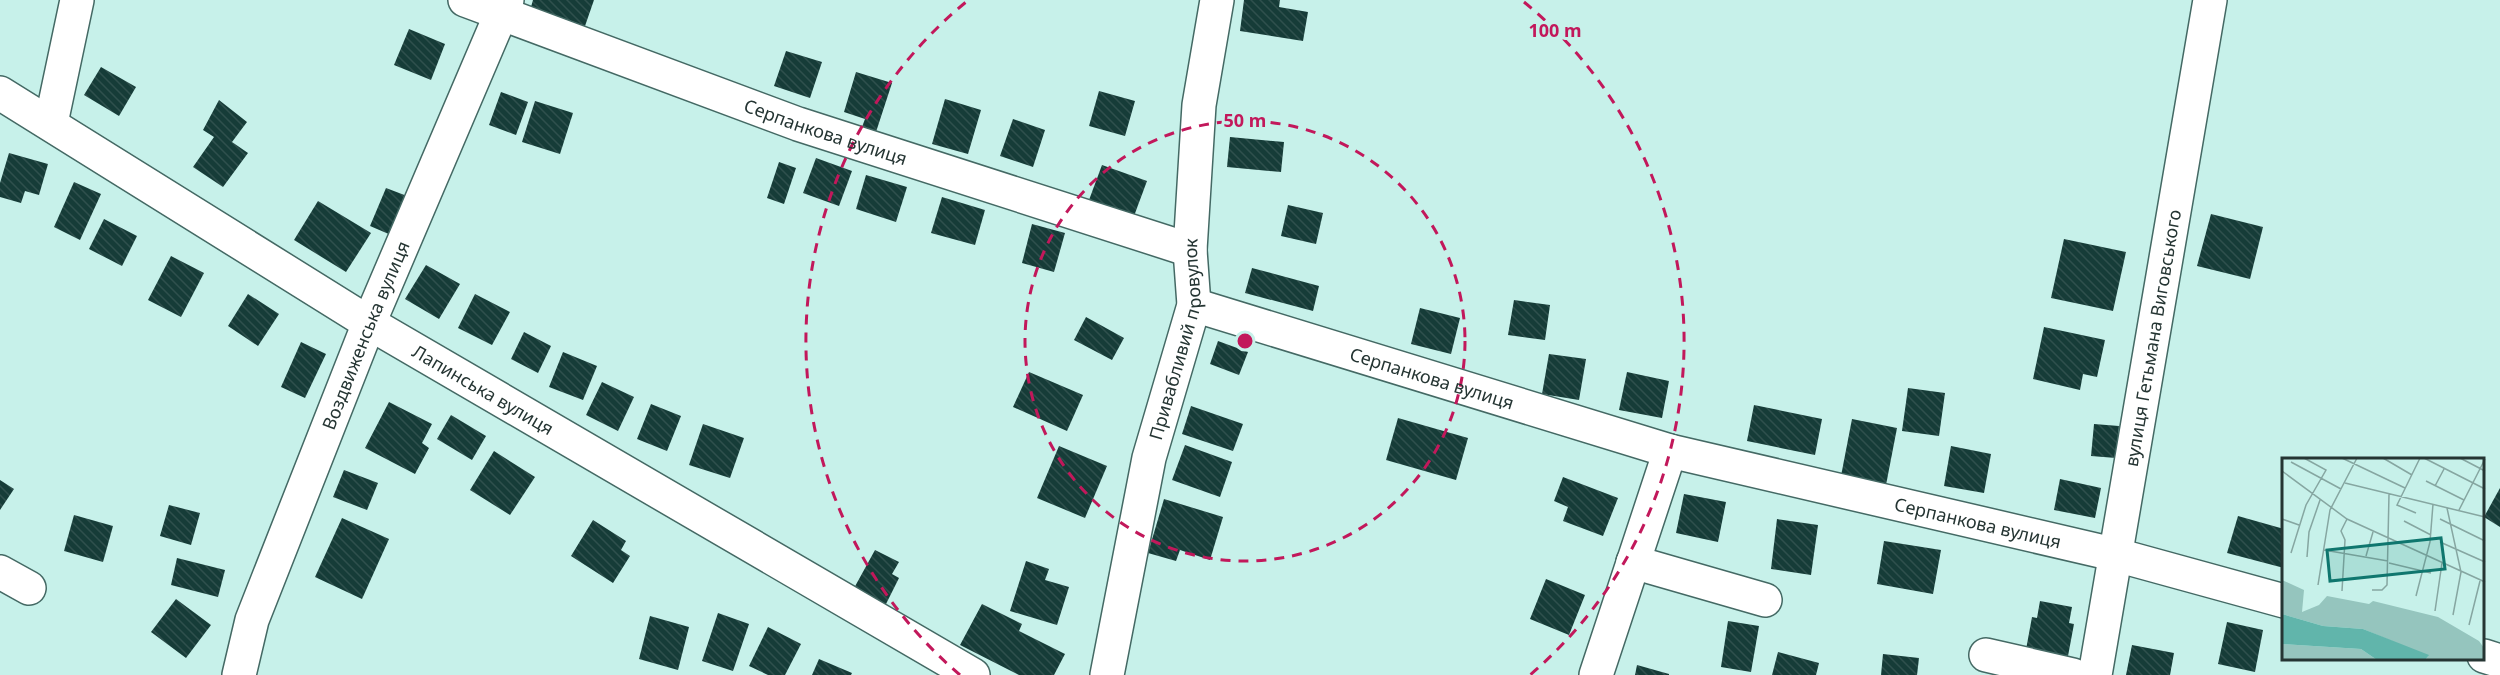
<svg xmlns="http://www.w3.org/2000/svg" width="2500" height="675" font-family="'Noto Sans',sans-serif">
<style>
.building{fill:url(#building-back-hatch)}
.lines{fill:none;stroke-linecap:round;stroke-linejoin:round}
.minor-casing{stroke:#446964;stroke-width:36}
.minor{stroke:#fff;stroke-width:33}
.ring{fill:none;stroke:#c2185b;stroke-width:3;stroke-dasharray:10 8}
.labels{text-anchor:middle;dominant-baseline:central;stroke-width:6;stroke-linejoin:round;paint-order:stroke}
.street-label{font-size:18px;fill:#253533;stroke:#c7f1ea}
.inset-road{fill:none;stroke:#86a6a1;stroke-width:1.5}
.view{fill:#0f766e;fill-opacity:0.15;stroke:#0f766e;stroke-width:3}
.inset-edge{fill:none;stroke:#253533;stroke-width:3}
.centre{fill:#c2185b;stroke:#c7f1ea;stroke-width:3}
.ring-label{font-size:18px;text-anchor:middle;font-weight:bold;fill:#c2185b;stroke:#c7f1ea;stroke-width:6;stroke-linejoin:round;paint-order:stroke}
</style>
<defs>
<pattern id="building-back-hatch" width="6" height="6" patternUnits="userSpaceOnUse" patternTransform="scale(1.5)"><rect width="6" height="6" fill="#163c38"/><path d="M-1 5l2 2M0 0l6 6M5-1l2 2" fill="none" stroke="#2f504d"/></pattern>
</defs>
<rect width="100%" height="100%" fill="#c7f1ea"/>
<g class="building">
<path d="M533 0H594L585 26 531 7Z"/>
<path d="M1244 0H1280L1279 7 1308 12 1303 41 1240 31Z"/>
<path d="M409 29 445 44 431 80 394 65Z"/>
<path d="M786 51 822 62 810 98 774 86Z"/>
<path d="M101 67 136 87 119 116 84 95Z"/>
<path d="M856 72 892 83 876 132 862 127 865 119 844 112Z"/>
<path d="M1099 91 1135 101 1125 136 1089 126Z"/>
<path d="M501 92 528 102 516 135 489 125Z"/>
<path d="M945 99 981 110 968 154 932 144Z"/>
<path d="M219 100 247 122 232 142 248 153 223 187 193 167 214 137 203 130Z"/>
<path d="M535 101 573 113 560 154 522 142Z"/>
<path d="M1013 119 1045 130 1033 167 1000 156Z"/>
<path d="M1230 137 1284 142 1281 172 1227 167Z"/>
<path d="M9 153 48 164 39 195 25 191 21 203 0 197V183Z"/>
<path d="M816 158 852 171 839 206 803 193Z"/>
<path d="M779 162 796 168 784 204 767 198Z"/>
<path d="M1102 165 1147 181 1134 216 1089 200Z"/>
<path d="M866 175 907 187 896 222 856 209Z"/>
<path d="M74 182 101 194 80 240 54 227Z"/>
<path d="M386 188 407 196 391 235 370 226Z"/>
<path d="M942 197 985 210 975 245 931 233Z"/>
<path d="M318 201 371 233 346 272 294 240Z"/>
<path d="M1288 205 1323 213 1316 244 1281 236Z"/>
<path d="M2211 214 2263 227 2250 279 2197 266Z"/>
<path d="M104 219 137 236 122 266 89 249Z"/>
<path d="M1032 224 1065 233 1054 272 1022 263Z"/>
<path d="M2064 239 2126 252 2113 311 2051 298Z"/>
<path d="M171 256 204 273 181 317 148 300Z"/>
<path d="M426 265 460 284 439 319 405 299Z"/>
<path d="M1252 268 1319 286 1313 311 1245 293Z"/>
<path d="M248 294 279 314 258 346 228 326Z"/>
<path d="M475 294 510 312 492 345 458 328Z"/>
<path d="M1514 300 1550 305 1545 340 1508 335Z"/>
<path d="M1420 308 1460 318 1451 354 1411 344Z"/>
<path d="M1086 317 1124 338 1112 360 1074 340Z"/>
<path d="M2044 327 2105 340 2097 377 2083 374 2080 390 2033 379Z"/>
<path d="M524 332 551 346 538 373 511 359Z"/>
<path d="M1218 341 1248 352 1239 375 1210 364Z"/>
<path d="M301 342 326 354 305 398 281 387Z"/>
<path d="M563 352 597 366 583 400 549 387Z"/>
<path d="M1549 354 1586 359 1579 400 1542 394Z"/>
<path d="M1029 372 1083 395 1067 431 1013 407Z"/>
<path d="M1627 372 1669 381 1662 418 1619 410Z"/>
<path d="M602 382 634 397 618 431 586 415Z"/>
<path d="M1908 388 1945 393 1939 436 1902 431Z"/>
<path d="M389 402 432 424 422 443 429 448 415 474 365 448Z"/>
<path d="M651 404 681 416 667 451 637 439Z"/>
<path d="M1754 405 1822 419 1815 455 1747 441Z"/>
<path d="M1191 406 1243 424 1233 451 1182 434Z"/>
<path d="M451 415 486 436 472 460 437 439Z"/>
<path d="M1398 418 1468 438 1456 480 1386 460Z"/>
<path d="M1852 419 1897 428 1886 485 1841 476Z"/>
<path d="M703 424 744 438 730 478 689 465Z"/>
<path d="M2094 424 2119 426 2116 458 2091 456Z"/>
<path d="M1185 445 1232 462 1220 497 1172 480Z"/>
<path d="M1059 446 1107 466 1085 518 1037 498Z"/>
<path d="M1951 446 1991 454 1984 493 1944 486Z"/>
<path d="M494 451 535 477 510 515 470 490Z"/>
<path d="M344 470 378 483 367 510 333 497Z"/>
<path d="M1563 477 1618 498 1603 536 1563 521 1568 507 1554 501Z"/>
<path d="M2060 479 2101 488 2095 518 2054 510Z"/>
<path d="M0 480 14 489 0 510Z"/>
<path d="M2500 488V527L2484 517Z"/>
<path d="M1684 494 1726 502 1718 542 1676 533Z"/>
<path d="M1164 499 1223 517 1210 560 1180 550 1176 561 1148 553Z"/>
<path d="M169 505 200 513 191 545 160 536Z"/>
<path d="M74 515 113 526 103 562 64 551Z"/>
<path d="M2238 516 2284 529V568L2227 553Z"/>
<path d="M342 518 389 539 362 599 315 577Z"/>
<path d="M1777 519 1818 525 1811 575 1771 569Z"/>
<path d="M593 520 626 541 621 550 630 556 613 583 571 556Z"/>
<path d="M1884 541 1941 550 1933 594 1877 584Z"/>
<path d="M875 550 899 562 892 574 899 578 885 606 853 590Z"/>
<path d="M177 558 225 570 218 597 171 585Z"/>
<path d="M1026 561 1049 569 1045 580 1069 587 1057 625 1010 611Z"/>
<path d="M1546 579 1585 595 1569 635 1530 619Z"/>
<path d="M176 599 211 625 186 658 151 632Z"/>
<path d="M2040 601 2072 607 2069 623 2074 624 2068 656 2050 653 2049 659 2025 655 2032 617 2037 618Z"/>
<path d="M982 604 1022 624 1019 631 1065 654 1054 675H1019L960 645Z"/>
<path d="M718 613 749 624 733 671 702 661Z"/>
<path d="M650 616 689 627 678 670 639 659Z"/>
<path d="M1728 621 1759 626 1751 672 1721 667Z"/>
<path d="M2227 622 2263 630 2255 672 2218 664Z"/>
<path d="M768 627 801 644 785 675H768L749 666Z"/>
<path d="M2132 645 2174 653 2170 675H2126Z"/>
<path d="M1778 652 1819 663 1816 675H1772Z"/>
<path d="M1883 654 1919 658 1917 675H1881Z"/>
<path d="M819 659 852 673 851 675H812Z"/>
<path d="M1637 665 1669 674V675H1635Z"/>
</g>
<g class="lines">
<defs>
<g id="minor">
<path id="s1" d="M465 0 798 124 1190 250"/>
<path id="s2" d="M0 93 369 323 973 675"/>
<path d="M51 123 77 0"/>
<path id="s3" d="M1194 305 1670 451 2113 554 2284 601"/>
<path d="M1633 562 1765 600"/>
<path d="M0 572 29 588"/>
<path d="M1986 655 2073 675"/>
<path d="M2484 656 2500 661"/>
<path id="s4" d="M239 675 252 620 369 323 507 0"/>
<path id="s5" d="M1107 675 1149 458 1194 305 1190 250 1199 105 1217 0"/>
<path d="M1596 675 1670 451"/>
<path id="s6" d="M2095 675 2210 0"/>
</g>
</defs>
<use href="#minor" class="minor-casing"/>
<use href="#minor" class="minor"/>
</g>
<g class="ring">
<circle cx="1245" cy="341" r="220"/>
<path d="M960 675A439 439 0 0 1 966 2M1524 2A439 439 0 0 1 1530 675"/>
</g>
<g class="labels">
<g class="street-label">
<text stroke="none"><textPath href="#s1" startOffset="384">Серпанкова вулиця</textPath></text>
<text stroke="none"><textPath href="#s4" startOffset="363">Воздвиженська вулиця</textPath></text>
<text stroke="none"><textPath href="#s6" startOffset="342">вулиця Гетьмана Виговського</textPath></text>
<text stroke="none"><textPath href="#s5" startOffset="344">Привабливий провулок</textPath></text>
<text stroke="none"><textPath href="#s3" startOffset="249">Серпанкова вулиця</textPath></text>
<text stroke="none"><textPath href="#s2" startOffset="567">Лапинська вулиця</textPath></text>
<text stroke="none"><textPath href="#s3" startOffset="814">Серпанкова вулиця</textPath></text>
</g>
</g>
<g transform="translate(2282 458)">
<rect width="202" height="202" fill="#c7f1ea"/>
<path d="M0 122 22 132 20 154 37 147 45 138 87 146 91 143 156 159 197 183 202 190V202H143L146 198 81 171 41 168 0 156ZM0 186 79 191 95 202H0Z" fill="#95c5be"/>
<path d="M0 156 41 168 81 171 147 197 143 202H95L79 191 0 186Z" fill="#61b5ab"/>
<path class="inset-road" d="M60 0 123 30M101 0 130 17M142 0 203 31M178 0 203 13M9 4 59 31M0 13 65 61 203 124M144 23 182 42M63 25 203 59M153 28 162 11M165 50 179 114 171 157M177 52 203 1M134 55 115 47 138 0M0 61 17 67M158 61 203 83M122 63 149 77M158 84 203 104M42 92 106 103M9 95 24 47 44 12 22 0M84 98 91 74M25 99 27 74 38 42M107 105 149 115M36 127 48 52 75 0M90 132H100L105 127 107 36M60 133 63 82 59 73 65 61M134 138 148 84 151 46M153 153 160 105M187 167 198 123"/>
<path class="view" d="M159 80 163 111 48 123 45 92Z"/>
<rect width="202" height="202" class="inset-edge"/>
</g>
<circle cx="1245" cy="341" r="9" class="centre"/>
<g class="ring-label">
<text x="1555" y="37">100 m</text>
<text x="1245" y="127">50 m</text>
</g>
</svg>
